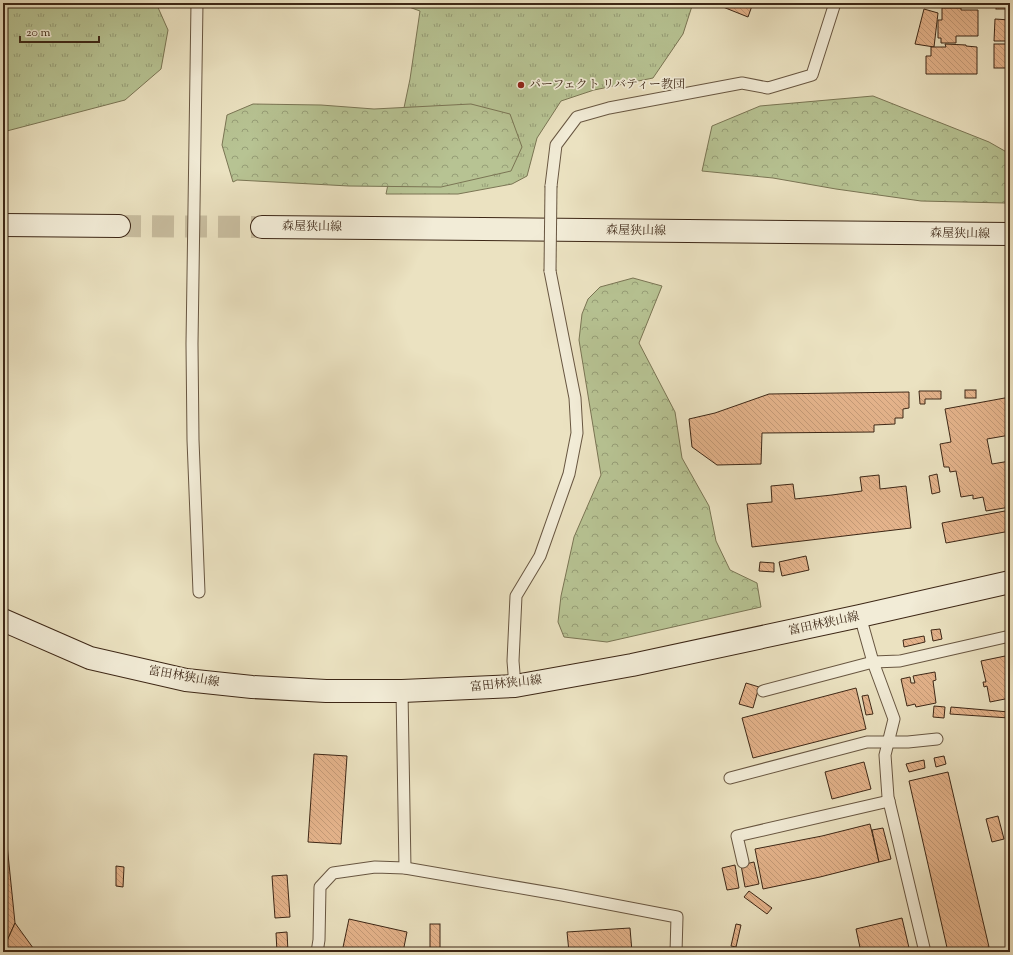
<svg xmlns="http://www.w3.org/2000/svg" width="1013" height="955" font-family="'Sorts Mill Goudy','Noto Serif JP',serif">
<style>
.grass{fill:url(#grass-tufts);stroke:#7a7554}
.forest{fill:url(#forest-crowns);stroke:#7a7554}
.building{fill:url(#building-back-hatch);stroke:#3d2716}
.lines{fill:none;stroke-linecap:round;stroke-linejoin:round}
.secondary-tunnel{stroke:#c8bd9f;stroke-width:22;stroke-dasharray:22 11;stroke-linecap:butt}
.service-casing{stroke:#685641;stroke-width:13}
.secondary-casing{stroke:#3d2716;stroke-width:24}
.service{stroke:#f2ecd7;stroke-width:11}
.secondary{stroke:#f2ecd7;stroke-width:22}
.service-bridge-casing{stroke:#685641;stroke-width:13;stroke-linecap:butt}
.service-bridge{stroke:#f2ecd7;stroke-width:11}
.poi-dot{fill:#8f2418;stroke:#f2ecd7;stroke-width:1.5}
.labels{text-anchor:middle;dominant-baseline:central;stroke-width:3.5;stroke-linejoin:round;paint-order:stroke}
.poi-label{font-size:12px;fill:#3d2716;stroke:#f2ecd7;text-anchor:start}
.street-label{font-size:12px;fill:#3d2716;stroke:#f2ecd7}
</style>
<defs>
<pattern id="grass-tufts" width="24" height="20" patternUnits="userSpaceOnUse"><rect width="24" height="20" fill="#b7c393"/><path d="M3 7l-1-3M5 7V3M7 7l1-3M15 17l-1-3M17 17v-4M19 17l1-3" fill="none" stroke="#969e77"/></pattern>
<pattern id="forest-crowns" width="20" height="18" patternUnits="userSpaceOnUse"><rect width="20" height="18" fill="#b7c393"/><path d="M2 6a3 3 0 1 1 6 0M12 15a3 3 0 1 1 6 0" fill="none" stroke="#969e77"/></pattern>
<pattern id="building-back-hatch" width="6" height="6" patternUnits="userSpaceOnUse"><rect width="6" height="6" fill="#e4b38b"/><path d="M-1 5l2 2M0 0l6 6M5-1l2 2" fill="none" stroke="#c49a77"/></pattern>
</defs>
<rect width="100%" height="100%" fill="#ebe2c1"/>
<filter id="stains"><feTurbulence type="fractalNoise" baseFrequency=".005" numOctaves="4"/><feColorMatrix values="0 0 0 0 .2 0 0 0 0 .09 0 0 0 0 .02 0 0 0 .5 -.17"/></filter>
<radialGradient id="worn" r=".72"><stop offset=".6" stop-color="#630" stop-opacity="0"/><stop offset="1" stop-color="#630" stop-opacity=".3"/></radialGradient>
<g class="grass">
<path d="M3 3H156L168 30 161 69 125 100 3 132Z"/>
<path d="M398 3H693L683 34 653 78 594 90 561 101 537 138 527 176 512 184 458 194H386L410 79 420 11Z"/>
</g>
<g class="forest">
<path d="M873 96 989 142 1010 154V199L1005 203 921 201 836 189 773 178 702 171 712 126 760 106Z"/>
<path d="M253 104 321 105 374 109 471 104 510 114 522 147 511 171 441 187 349 186 237 180 233 182 222 145 227 115Z"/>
<path d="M633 278 662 286 639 343 675 412 682 458 709 506 716 541 730 570 757 583 761 607 607 642 564 637 558 622 561 596 574 537 601 475 579 340 582 314 588 299 600 287Z"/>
</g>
<g class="building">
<path d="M725 3H753L748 17 723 7Z"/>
<rect x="968" y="3" width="13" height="4"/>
<rect x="996" y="3" width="14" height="6"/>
<path d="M942 8H961V10H978V36H956V43H941V38H938V20H942Z"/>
<path d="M924 9 938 13 934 47 915 44Z"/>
<path d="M995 19 1010 20V41H994Z"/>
<path d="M945 44 966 45V46L977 47V74H926V56H931V47H946Z"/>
<rect x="994" y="44" width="16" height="24"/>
<rect x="965" y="390" width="11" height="8"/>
<path d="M919 391H941V399H925V404H920Z"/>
<path d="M909 392V408L903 409V418H895V424L874 425V432L762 433 761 464 717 465 692 447 689 419 715 413 769 394Z"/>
<path d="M1010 397V435L987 439 992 464 1010 461V507L986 511 983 497 973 499V495L961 497 956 471 950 472 949 467H944L940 444 951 442 945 409Z"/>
<path d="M937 474 940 492 932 494 929 476Z"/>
<path d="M879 475 880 489 906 486 911 528 752 547 747 504 772 502 771 486 793 484 795 499 832 495 862 491 860 477Z"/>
<path d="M1010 510V531L946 543 942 523Z"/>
<path d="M806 556 809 570 782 576 779 562Z"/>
<path d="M760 562 774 563V572L759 571Z"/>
<path d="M940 629 942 639 933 641 931 630Z"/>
<path d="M924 636 925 642 904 647 903 640Z"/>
<path d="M1010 655V698L990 702 987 686 984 687 983 682H986L981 661Z"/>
<path d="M935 672 936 680 933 681 936 703 916 707 915 704 907 706 901 679 910 677 911 683H915L913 676Z"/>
<path d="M746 683 759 687 753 708 739 704Z"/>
<path d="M856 688 866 729 753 758 742 718Z"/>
<path d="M868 695 873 714 866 715 862 696Z"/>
<path d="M934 706 945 707 944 718 933 717Z"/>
<path d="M951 707 1009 712V718L950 714Z"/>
<path d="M314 754 347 756 341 844 308 842Z"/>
<path d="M944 756 946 764 936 767 934 758Z"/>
<path d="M924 760 925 768 909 772 906 764Z"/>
<path d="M864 762 871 789 832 799 825 772Z"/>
<path d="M948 772 989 947 969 952H948L909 781Z"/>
<path d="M3 805 15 923 7 941 3 939Z"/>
<path d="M998 816 1004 839 992 842 986 819Z"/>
<path d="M870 824 879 862 820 877 763 889 755 849 822 836Z"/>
<path d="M883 828 891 859 879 862 872 830Z"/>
<path d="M754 862 759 884 745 887 741 865Z"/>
<path d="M735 865 739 888 727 890 722 868Z"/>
<path d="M116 866 124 867 123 887 116 886Z"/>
<path d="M287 875 290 917 275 918 272 876Z"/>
<path d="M749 891 772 908 767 914 744 897Z"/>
<path d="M902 918 910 952H861L856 929Z"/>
<path d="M349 919 407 932 403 952H342Z"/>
<path d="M15 923 36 952H3V939L7 941Z"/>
<rect x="430" y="924" width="10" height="28"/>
<path d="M736 924 741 925 736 947 731 946Z"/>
<path d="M630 928 632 952H569L567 932Z"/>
<path d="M287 932 288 952H277L276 933Z"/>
</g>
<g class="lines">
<path class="secondary-tunnel" d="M119 226 262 227"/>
<defs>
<g id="service">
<path d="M197 3 192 344 193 440 199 592"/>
<path d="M551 186 556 145 577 117 609 108 742 83 768 88 812 75 835 3"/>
<path d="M860 616 873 662 894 719 885 755 888 797 925 952"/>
<path d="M515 686 513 661 516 596 540 556 569 474 577 433 575 398 550 271"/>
<path d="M402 691 405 868"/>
<path d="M763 691 873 662 900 661 1010 636"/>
<path d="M730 778 867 742H908L937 739"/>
<path d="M743 862 737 836 889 801"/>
<path d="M317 952 319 940 320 887 333 873 375 867 405 868 562 895 677 917 676 952"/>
</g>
<g id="secondary">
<path d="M3 225 119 226"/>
<path d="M262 227 1010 234"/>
<path d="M3 620 90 658 186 680 252 687 326 691H402L515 686 632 665 860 616 1010 582"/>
</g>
</defs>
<use href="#service" class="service-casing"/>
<use href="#secondary" class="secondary-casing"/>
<use href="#service" class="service"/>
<use href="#secondary" class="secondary"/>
<defs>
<path id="service-bridge" d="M550 271 551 186"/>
</defs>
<use href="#service-bridge" class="service-bridge-casing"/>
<use href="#service-bridge" class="service-bridge"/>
</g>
<circle class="poi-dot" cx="521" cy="85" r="4"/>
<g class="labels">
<g class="poi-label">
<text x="529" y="85">パーフェクト リバティー教団</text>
</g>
<g class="street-label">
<text transform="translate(312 227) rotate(1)">森屋狭山線</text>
<text transform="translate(636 231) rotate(1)">森屋狭山線</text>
<text transform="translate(960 234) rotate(1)">森屋狭山線</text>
<text transform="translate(824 624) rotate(-12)">富田林狭山線</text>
<text transform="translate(184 677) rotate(10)">富田林狭山線</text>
<text transform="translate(506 684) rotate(-6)">富田林狭山線</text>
</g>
</g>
<rect width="1013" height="955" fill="none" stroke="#ebe2c1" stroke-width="16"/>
<rect x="4" y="4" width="1005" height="947" fill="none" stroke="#3d2716" stroke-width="2"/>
<rect x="8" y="8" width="997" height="939" fill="none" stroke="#3d2716"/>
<path d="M20 36v6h79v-6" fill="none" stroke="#3d2716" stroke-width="2"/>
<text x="26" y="36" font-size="12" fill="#3d2716" stroke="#f2ecd7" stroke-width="3" paint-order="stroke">20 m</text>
<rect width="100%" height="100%" filter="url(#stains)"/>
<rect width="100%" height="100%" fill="url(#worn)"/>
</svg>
